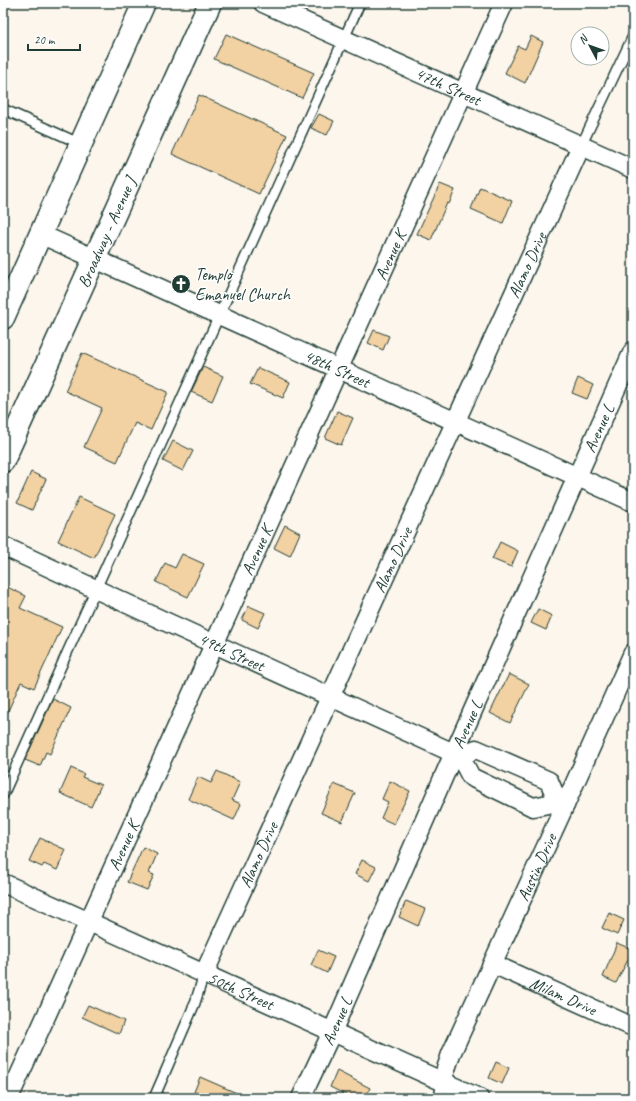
<svg xmlns="http://www.w3.org/2000/svg" width="636" height="1101" font-family="Caveat,sans-serif">
<style>
.building{fill:#f2d1a3;stroke:#1f3d34}
.lines{fill:none;stroke-linecap:round;stroke-linejoin:round}
.lane-casing{stroke:#1f3d34;stroke-width:12}
.street-casing{stroke:#1f3d34;stroke-width:21}
.primary-casing{stroke:#1f3d34;stroke-width:25}
.lane{stroke:#fff;stroke-width:9}
.street{stroke:#fff;stroke-width:18}
.primary{stroke:#fff;stroke-width:22}
.labels{text-anchor:middle;dominant-baseline:central;stroke-width:3;stroke-linejoin:round;paint-order:stroke}
.street-label{font-size:17px;fill:#1f3d34;stroke:#fff}
.poi-label{font-size:17px;fill:#1f3d34;stroke:#fff;text-anchor:start}
</style>
<rect width="100%" height="100%" fill="#fcf6ed"/>
<filter id="ink" filterUnits="userSpaceOnUse"><feTurbulence type="fractalNoise" baseFrequency=".025" numOctaves="2"/><feDisplacementMap in="SourceGraphic" scale="8" xChannelSelector="R" yChannelSelector="G"/><feConvolveMatrix kernelMatrix="1 2 1 2 8 2 1 2 1" color-interpolation-filters="sRGB"/></filter>
<g filter="url(#ink)">
<g class="building">
<path d="M226 34 314 73 302 98 214 59Z"/>
<path d="M531 36 543 42 525 83 505 73 518 46 525 49Z"/>
<path d="M199 95 287 135 259 194 172 154Z"/>
<path d="M319 114 334 121 327 135 311 128Z"/>
<path d="M440 184 455 190 449 204 447 203 431 240 417 234Z"/>
<path d="M480 187 512 201 503 223 471 209Z"/>
<path d="M374 330 389 336 383 350 368 343Z"/>
<path d="M82 353 168 392 151 430 135 423 117 462 84 447 102 408 65 391Z"/>
<path d="M203 367 223 376 212 401 191 392Z"/>
<path d="M258 368 290 382 283 398 250 384Z"/>
<path d="M578 378 593 385 587 399 572 393Z"/>
<path d="M337 411 353 418 341 445 325 438Z"/>
<path d="M173 441 193 451 183 471 163 461Z"/>
<path d="M31 472 46 479 32 510 17 503Z"/>
<path d="M79 497 115 514 94 558 58 541Z"/>
<path d="M285 525 300 533 290 556 274 548Z"/>
<path d="M500 542 518 551 511 567 492 559Z"/>
<path d="M182 554 204 564 188 597 156 582 165 563 175 568Z"/>
<path d="M3 585 26 596 20 608 62 627 34 688 21 682 3 722Z"/>
<path d="M249 606 265 613 258 628 242 620Z"/>
<path d="M538 609 552 616 546 630 531 623Z"/>
<path d="M509 674 529 684 510 723 490 713Z"/>
<path d="M53 699 71 708 50 754 46 752 40 766 25 760Z"/>
<path d="M71 768 84 774 82 777 101 785 91 807 60 793Z"/>
<path d="M217 771 240 782 232 800 241 804 234 820 188 799 198 777 211 783Z"/>
<path d="M390 781 410 791 394 824 381 818 388 802 382 799Z"/>
<path d="M334 784 355 793 342 822 321 813Z"/>
<path d="M40 838 66 850 57 870 44 864 42 867 29 861Z"/>
<path d="M143 847 157 854 149 873 154 875 147 890 127 882Z"/>
<path d="M362 860 376 867 369 881 355 874Z"/>
<path d="M406 901 425 909 418 926 399 917Z"/>
<path d="M609 913 624 920 617 935 602 928Z"/>
<path d="M617 943 633 950 616 983 603 977Z"/>
<path d="M318 950 334 957 327 973 311 965Z"/>
<path d="M88 1005 124 1021 119 1034 82 1017Z"/>
<path d="M496 1062 509 1068 502 1084 489 1078Z"/>
<path d="M337 1071 370 1088 365 1098H352L330 1087Z"/>
<path d="M200 1077 248 1098H208L194 1092Z"/>
</g>
<g class="lines">
<defs>
<g id="lane">
<path d="M3 109 81 144"/>
<path d="M581 146 633 36"/>
<path d="M3 795 360 3"/>
<path d="M154 1098 195 1003 204 974"/>
<path d="M439 1098 442 1081"/>
</g>
<g id="street">
<path id="s1" d="M263 3 633 169"/>
<path id="s2" d="M40 234 633 502"/>
<path id="s3" d="M3 546 162 620 460 756 471 777 533 807 558 802 565 805"/>
<path d="M460 756 476 749 549 781 558 802"/>
<path id="s4" d="M3 883 479 1098"/>
<path id="s5" d="M493 964 633 1027"/>
<path id="s6" d="M204 974 581 146"/>
<path id="s7" d="M442 1081 451 1054 565 805 633 653"/>
<path id="s8" d="M9 1098 504 3"/>
<path id="s9" d="M301 1098 332 1032 454 753 633 351"/>
</g>
<g id="primary">
<path d="M3 318 144 3"/>
<path id="s10" d="M3 461 210 3"/>
</g>
</defs>
<use href="#lane" class="lane-casing"/>
<use href="#street" class="street-casing"/>
<use href="#primary" class="primary-casing"/>
<use href="#lane" class="lane"/>
<use href="#street" class="street"/>
<use href="#primary" class="primary"/>
</g>
</g>
<defs>
<symbol id="church-disc" viewBox="-11 -11 22 22"><circle r="9.5" fill="#1f3d34" stroke="#fff"/><path d="M-1.2-6h2.4v3.5h3.3v2.4h-3.3V6h-2.4V-.1h-3.3v-2.4h3.3Z" fill="#fff"/></symbol>
</defs>
<g fill-rule="evenodd">
<use href="#church-disc" x="170" y="273" width="22" height="22"/>
</g>
<g class="labels">
<g class="street-label">
<text stroke="none"><textPath href="#s1" startOffset="203">47th Street</textPath></text>
<text stroke="none"><textPath href="#s10" startOffset="251">Broadway - Avenue J</textPath></text>
<text stroke="none"><textPath href="#s8" startOffset="925">Avenue K</textPath></text>
<text stroke="none"><textPath href="#s6" startOffset="779">Alamo Drive</textPath></text>
<text stroke="none"><textPath href="#s2" startOffset="326">48th Street</textPath></text>
<text stroke="none"><textPath href="#s9" startOffset="733">Avenue L</textPath></text>
<text stroke="none"><textPath href="#s8" startOffset="601">Avenue K</textPath></text>
<text stroke="none"><textPath href="#s6" startOffset="455">Alamo Drive</textPath></text>
<text stroke="none"><textPath href="#s3" startOffset="252">49th Street</textPath></text>
<text stroke="none"><textPath href="#s9" startOffset="409">Avenue L</textPath></text>
<text stroke="none"><textPath href="#s8" startOffset="277">Avenue K</textPath></text>
<text stroke="none"><textPath href="#s6" startOffset="131">Alamo Drive</textPath></text>
<text stroke="none"><textPath href="#s7" startOffset="234">Austin Drive</textPath></text>
<text stroke="none"><textPath href="#s4" startOffset="261">50th Street</textPath></text>
<text stroke="none"><textPath href="#s5" startOffset="77">Milam Drive</textPath></text>
<text stroke="none"><textPath href="#s9" startOffset="85">Avenue L</textPath></text>
</g>
<g class="poi-label">
<text x="195" y="274">Templo<tspan x="195" dy="20">Emanuel Church</tspan></text>
</g>
</g>
<rect width="636" height="1101" fill="none" stroke="#fff" stroke-width="16"/>
<rect x="8" y="8" width="620" height="1085" fill="none" stroke="#1f3d34" stroke-width="1.5" filter="url(#ink)"/>
<g transform="translate(590 46) rotate(311)"><circle r="19" fill="#ffffff" stroke="#a5b1ae"/>
<path d="M0-3L7 15L0 10L-7 15Z" fill="#1f3d34"/>
<text y="-6" font-size="11" font-weight="bold" text-anchor="middle" fill="#1f3d34">N</text>
</g>
<path d="M28 44v6h52v-6" fill="none" stroke="#1f3d34" stroke-width="2"/>
<text x="34" y="44" font-size="12" fill="#1f3d34" stroke="#ffffff" stroke-width="3" paint-order="stroke">20 m</text>
</svg>
